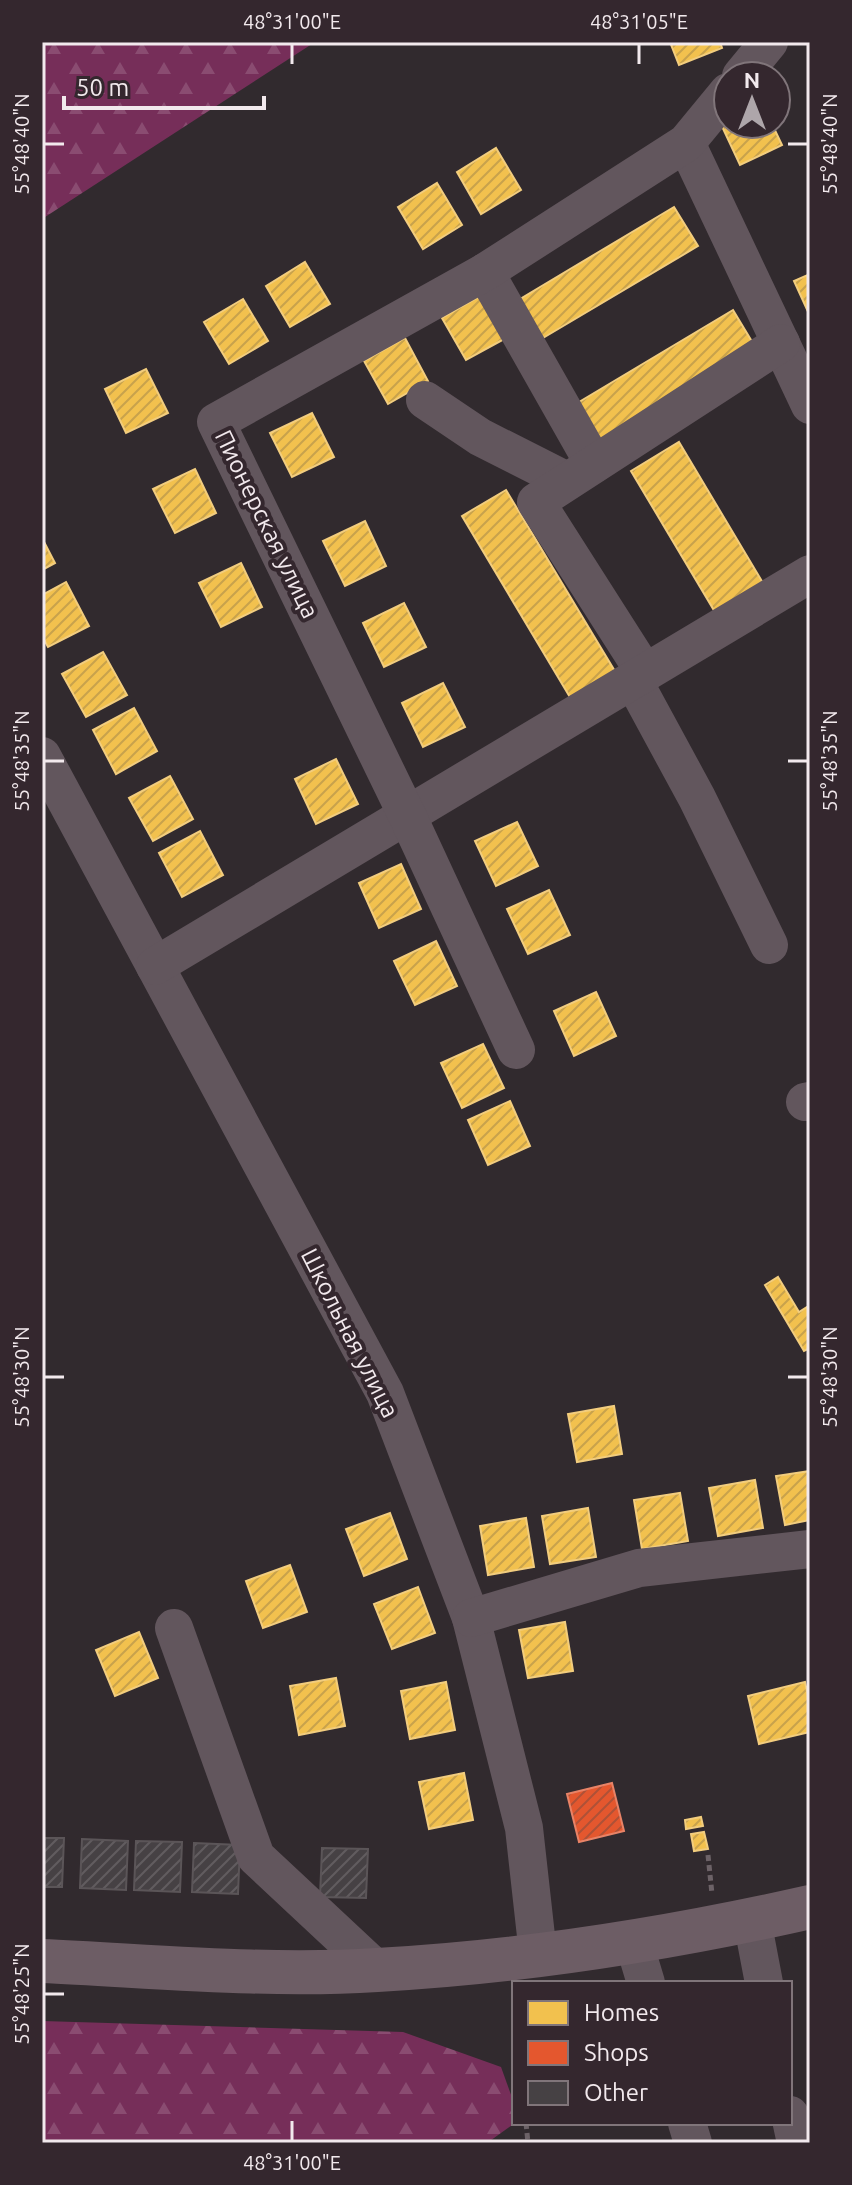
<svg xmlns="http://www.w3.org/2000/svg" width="852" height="2185" font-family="Ubuntu,sans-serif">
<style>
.forest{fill:url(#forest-firs)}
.homes{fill:url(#homes-hatch);stroke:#f2cd7e;stroke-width:2}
.shops{fill:url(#shops-hatch);stroke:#e88367;stroke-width:2}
.building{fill:url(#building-hatch);stroke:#5b5558;stroke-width:2}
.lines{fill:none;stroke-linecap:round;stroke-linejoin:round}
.path{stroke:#6c6267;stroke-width:5;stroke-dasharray:6 4;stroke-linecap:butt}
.minor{stroke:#62565d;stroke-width:38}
.major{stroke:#6d5d65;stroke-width:44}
.ticks{fill:none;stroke:#f2e9ed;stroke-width:3}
.labels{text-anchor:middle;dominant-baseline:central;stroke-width:8;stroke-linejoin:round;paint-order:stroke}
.street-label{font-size:24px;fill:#f2e9ed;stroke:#34272e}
.neatline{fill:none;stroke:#f2e9ed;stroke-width:3}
.ticks-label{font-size:20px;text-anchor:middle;fill:#f2e9ed}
</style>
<defs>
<pattern id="forest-firs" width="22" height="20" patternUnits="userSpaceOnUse" patternTransform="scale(2)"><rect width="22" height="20" fill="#762e59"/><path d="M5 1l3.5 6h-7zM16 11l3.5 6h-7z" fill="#8a4c71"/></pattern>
<pattern id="homes-hatch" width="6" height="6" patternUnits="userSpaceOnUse" patternTransform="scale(2)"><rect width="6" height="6" fill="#f2c14e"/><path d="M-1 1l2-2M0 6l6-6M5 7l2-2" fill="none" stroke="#c8a24c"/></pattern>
<pattern id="shops-hatch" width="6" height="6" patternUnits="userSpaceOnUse" patternTransform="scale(2)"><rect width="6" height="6" fill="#e4572e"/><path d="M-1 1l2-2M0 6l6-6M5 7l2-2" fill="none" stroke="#ae5137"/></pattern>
<pattern id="building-hatch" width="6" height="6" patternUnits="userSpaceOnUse" patternTransform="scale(2)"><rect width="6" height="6" fill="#464144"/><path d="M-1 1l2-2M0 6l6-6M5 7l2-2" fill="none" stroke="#615c5f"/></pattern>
</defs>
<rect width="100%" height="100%" fill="#312a2e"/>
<g class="forest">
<path d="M42 42H315L42 219Z"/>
<path d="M42 2021 403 2032 501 2067 514 2103 515 2123 487 2143H42Z"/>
</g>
<g class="homes">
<path d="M670 42H720L722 48 679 65Z"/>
<path d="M728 116V124H772L782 145 740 165 719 120Z"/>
<path d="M496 148 521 190 481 214 457 172Z"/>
<path d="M437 183 462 225 423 249 398 207Z"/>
<path d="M674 207 698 246 543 338 520 299Z"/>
<path d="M305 262 330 304 290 327 266 286Z"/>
<path d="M810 274V316L794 281Z"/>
<path d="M482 295 506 338 466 360 442 318Z"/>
<path d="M243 299 268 341 229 364 204 322Z"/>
<path d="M733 310 757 350 602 442 579 402Z"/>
<path d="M405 338 428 381 388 404 364 361Z"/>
<path d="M146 369 168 413 126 433 105 389Z"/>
<path d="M312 413 334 457 292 477 270 433Z"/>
<path d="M679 442 763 583 715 612 631 471Z"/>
<path d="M195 469 216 513 175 533 153 489Z"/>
<path d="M506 490 619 678 574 704 462 516Z"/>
<path d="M365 521 386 566 345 586 323 541Z"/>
<path d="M42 538 55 563 42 570Z"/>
<path d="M241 563 262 607 221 627 199 583Z"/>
<path d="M66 582 89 626 48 647 42 636V595Z"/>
<path d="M404 603 426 647 384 667 363 623Z"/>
<path d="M103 652 127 695 86 717 62 674Z"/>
<path d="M443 683 465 727 423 747 402 703Z"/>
<path d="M134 708 157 751 116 774 93 730Z"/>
<path d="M336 759 358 804 316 824 295 779Z"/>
<path d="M170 776 193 819 153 841 129 798Z"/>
<path d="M517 822 538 866 496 886 475 841Z"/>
<path d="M200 831 223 875 182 897 159 853Z"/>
<path d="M401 864 421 909 379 928 359 883Z"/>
<path d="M549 890 570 935 528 954 507 909Z"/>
<path d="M436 941 457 986 415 1005 394 961Z"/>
<path d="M596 992 616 1036 574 1056 554 1011Z"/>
<path d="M483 1044 504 1088 462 1108 441 1063Z"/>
<path d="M510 1101 530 1146 488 1165 468 1120Z"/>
<path d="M778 1277 799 1312 810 1305V1348L804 1351 765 1285Z"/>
<path d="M614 1406 622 1454 577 1462 568 1414Z"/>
<path d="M810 1471V1520L785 1525 776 1476Z"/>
<path d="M755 1480 763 1528 718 1536 709 1488Z"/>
<path d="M680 1493 688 1541 642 1549 634 1500Z"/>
<path d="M588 1508 596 1557 550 1564 542 1516Z"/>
<path d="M390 1513 407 1559 364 1576 346 1529Z"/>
<path d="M526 1518 534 1567 488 1575 480 1526Z"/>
<path d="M290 1565 307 1612 263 1628 246 1581Z"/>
<path d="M418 1587 435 1633 392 1649 374 1604Z"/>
<path d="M565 1622 573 1671 528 1678 519 1630Z"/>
<path d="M139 1632 158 1678 115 1696 96 1650Z"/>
<path d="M336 1678 345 1726 299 1735 290 1686Z"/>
<path d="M446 1682 455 1730 410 1739 401 1691Z"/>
<path d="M805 1682 810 1705V1732L759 1744 748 1696Z"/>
<path d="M464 1773 473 1820 429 1829 419 1782Z"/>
<path d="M701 1817 703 1826 686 1829 685 1820Z"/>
<path d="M704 1832 708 1849 694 1851 691 1834Z"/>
</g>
<path class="shops" d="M612 1783 624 1831 579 1842 567 1794Z"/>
<g class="building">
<path d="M42 1838H64L62 1887H42Z"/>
<path d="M82 1839 128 1841 126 1890 80 1888Z"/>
<path d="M136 1841 182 1842 180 1892 134 1890Z"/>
<path d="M194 1843 240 1845 238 1894 192 1892Z"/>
<path d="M322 1848 368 1849 366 1898 320 1897Z"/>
</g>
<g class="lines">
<g class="path">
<path d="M708 1855 712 1894"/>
<path d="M526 2123 528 2143"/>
</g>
<g class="minor">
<path d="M741 76 769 42"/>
<path d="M686 143 810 405"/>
<path d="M485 272 594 464"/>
<path d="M425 400 480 437 567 481"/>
<path d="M645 673 536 502 781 343"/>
<path d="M633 680 697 798 769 945"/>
<path d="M42 756 385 1393 471 1618 524 1828 538 1954"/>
<path d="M155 966 810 574"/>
<path d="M516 1050 407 815 216 422 485 272 686 143 728 92"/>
<path d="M805 1102 810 1101"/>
<path d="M471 1618 639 1568 810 1549"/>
<path d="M174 1628 256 1857 377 1970"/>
<path d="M752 1920 764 1983"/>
<path d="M634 1943 646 1983"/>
<path d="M790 2115 796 2143"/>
<path d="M687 2123 693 2143"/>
</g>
<path class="major" d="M42 1961C153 1966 266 1977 377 1970 522 1962 668 1939 810 1907"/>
</g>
<path class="ticks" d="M292 44V64M639 44V64M44 144H64M788 144H808M44 761H64M788 761H808M44 1377H64M788 1377H808M44 1994H64M292 2121V2141"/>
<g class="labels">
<g class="street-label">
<text transform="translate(267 524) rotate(64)">Пионерская улица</text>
<text transform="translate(350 1333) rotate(63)">Школьная улица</text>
</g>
</g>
<rect width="852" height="2185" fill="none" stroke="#34272e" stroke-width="88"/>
<rect x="512" y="1981" width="280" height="144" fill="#34272e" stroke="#80757a" stroke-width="2"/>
<rect x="528" y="2001" width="40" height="24" fill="#f2c14e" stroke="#80757a" stroke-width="2"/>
<text x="584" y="2021" font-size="24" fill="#f2e9ed">Homes</text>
<rect x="528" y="2041" width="40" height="24" fill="#e4572e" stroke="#80757a" stroke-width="2"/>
<text x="584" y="2061" font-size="24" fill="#f2e9ed">Shops</text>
<rect x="528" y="2081" width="40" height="24" fill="#464144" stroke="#80757a" stroke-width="2"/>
<text x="584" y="2101" font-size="24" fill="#f2e9ed">Other</text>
<g transform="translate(752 100)"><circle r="38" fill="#34272e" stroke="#80757a" stroke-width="2"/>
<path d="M0-6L14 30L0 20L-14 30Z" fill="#aea6aa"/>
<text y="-12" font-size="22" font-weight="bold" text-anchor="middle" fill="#f2e9ed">N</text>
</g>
<path d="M64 96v12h200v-12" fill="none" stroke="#f2e9ed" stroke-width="4"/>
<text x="76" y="96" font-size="24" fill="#f2e9ed" stroke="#34272e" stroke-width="6" paint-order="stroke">50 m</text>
<rect x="44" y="44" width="764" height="2097" class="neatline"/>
<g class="ticks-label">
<text x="292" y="29">48°31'00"E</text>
<text x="639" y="29">48°31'05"E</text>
<text transform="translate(22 144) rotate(-90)" y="7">55°48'40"N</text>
<text transform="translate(830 144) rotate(-90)" y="7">55°48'40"N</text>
<text transform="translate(22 761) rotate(-90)" y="7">55°48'35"N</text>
<text transform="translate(830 761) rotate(-90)" y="7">55°48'35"N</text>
<text transform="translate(22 1377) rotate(-90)" y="7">55°48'30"N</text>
<text transform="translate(830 1377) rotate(-90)" y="7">55°48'30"N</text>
<text transform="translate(22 1994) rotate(-90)" y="7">55°48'25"N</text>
<text x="292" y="2170">48°31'00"E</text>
</g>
</svg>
